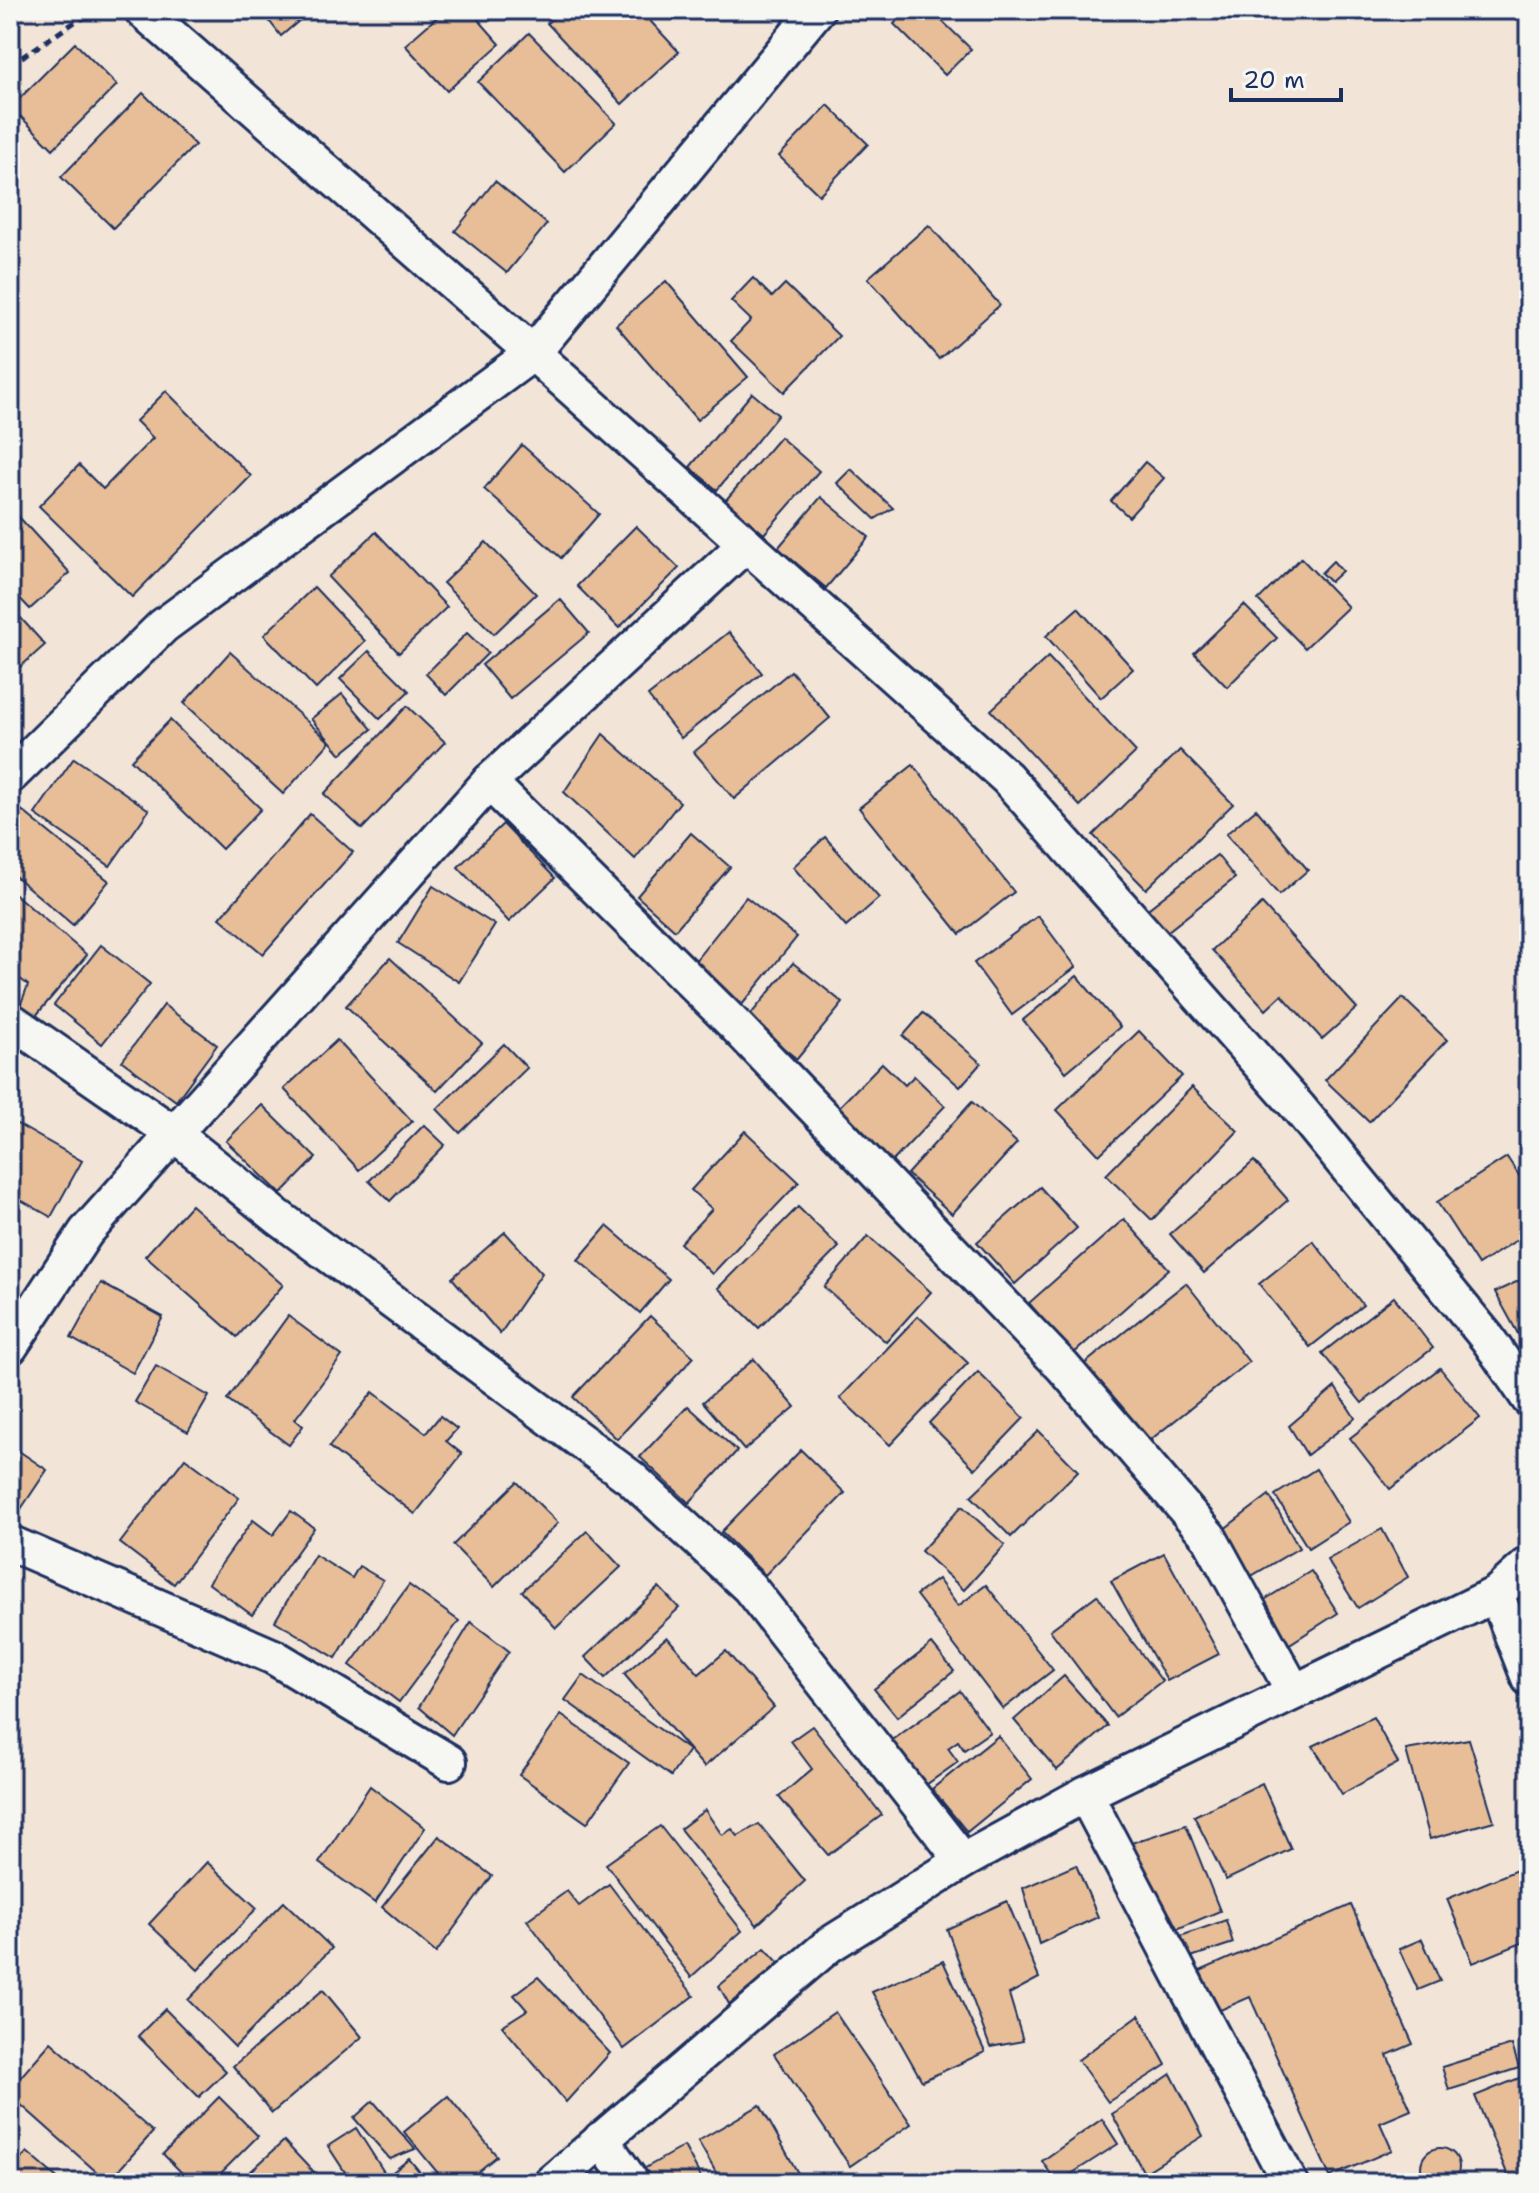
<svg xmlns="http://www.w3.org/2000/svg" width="1539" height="2193" font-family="'Shantell Sans',sans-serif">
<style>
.building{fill:#e7be97;stroke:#1b2f5e;stroke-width:2}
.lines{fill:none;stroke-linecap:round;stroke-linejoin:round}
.minor-casing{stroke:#1b2f5e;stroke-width:40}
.path{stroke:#1b2f5e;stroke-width:5;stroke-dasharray:8 6;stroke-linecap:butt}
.minor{stroke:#f6f6f2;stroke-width:34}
</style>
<rect width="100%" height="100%" fill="#f2e5d7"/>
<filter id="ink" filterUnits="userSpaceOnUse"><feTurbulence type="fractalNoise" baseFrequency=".0125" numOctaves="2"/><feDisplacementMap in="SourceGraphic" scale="16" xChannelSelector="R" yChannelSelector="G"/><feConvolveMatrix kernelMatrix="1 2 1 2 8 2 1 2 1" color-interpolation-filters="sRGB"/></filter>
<g filter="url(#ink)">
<g class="building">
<path d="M267 10H312L281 36 263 13Z"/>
<path d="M445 10H470L500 44 447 91 405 45Z"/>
<path d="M562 10H640L679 52 622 104 547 23Z"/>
<path d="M908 10H931L971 49 945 75 894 24Z"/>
<path d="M529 33 616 123 565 172 478 82Z"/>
<path d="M75 43 117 85 53 149 11 107Z"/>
<path d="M143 93 195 145 113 228 61 177Z"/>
<path d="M828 105 868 144 819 195 779 156Z"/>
<path d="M495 181 547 224 507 273 455 231Z"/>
<path d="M929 225 1000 305 939 359 868 278Z"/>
<path d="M753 278 772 297 785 284 839 336 784 392 731 341 751 320 731 301Z"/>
<path d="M666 281 748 377 697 420 616 325Z"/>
<path d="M166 391 251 476 132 597 39 506 79 465 103 489 153 438 136 421Z"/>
<path d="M752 393 778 415 717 490 690 467Z"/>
<path d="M780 437 819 471 764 534 725 501Z"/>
<path d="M522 445 599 514 561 558 484 489Z"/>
<path d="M1145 462 1164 478 1129 517 1111 501Z"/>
<path d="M851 469 893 508 875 519 837 483Z"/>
<path d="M821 497 869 537 826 588 778 548Z"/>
<path d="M19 517 70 573 30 609 10 588V525Z"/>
<path d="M636 526 679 568 619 628 577 586Z"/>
<path d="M376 532 447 607 399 653 328 577Z"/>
<path d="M486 542 536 594 494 634 443 583Z"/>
<path d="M1301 558 1348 607 1305 648 1258 600Z"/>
<path d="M1333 561 1342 571 1330 582 1321 573Z"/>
<path d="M314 587 365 641 316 689 264 635Z"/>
<path d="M560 599 589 633 510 699 482 665Z"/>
<path d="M1244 605 1277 638 1227 687 1194 653Z"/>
<path d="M10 606 45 645 10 676Z"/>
<path d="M1078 608 1133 669 1101 698 1046 636Z"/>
<path d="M729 632 762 673 681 738 648 696Z"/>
<path d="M467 633 488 653 446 695 426 674Z"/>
<path d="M369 651 409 691 380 719 340 679Z"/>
<path d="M230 652 330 742 283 794 184 703Z"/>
<path d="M1048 657 1136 752 1080 806 991 710Z"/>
<path d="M791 671 830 718 734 799 694 752Z"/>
<path d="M342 694 372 729 341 754 311 719Z"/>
<path d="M407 706 445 742 362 829 324 794Z"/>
<path d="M170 720 261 809 222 849 131 760Z"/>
<path d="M603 734 680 802 635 859 564 792Z"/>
<path d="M1180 750 1233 804 1146 889 1093 835Z"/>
<path d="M74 758 149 810 110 866 35 814Z"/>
<path d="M913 765 1014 892 960 934 859 808Z"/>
<path d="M14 804 109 881 73 925 10 872V809Z"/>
<path d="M1256 809 1308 870 1279 895 1226 834Z"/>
<path d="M310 814 353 852 263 954 220 918Z"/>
<path d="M503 824 555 878 509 922 458 867Z"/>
<path d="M691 833 730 867 675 930 637 896Z"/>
<path d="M825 837 879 898 846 927 793 867Z"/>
<path d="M1217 855 1235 878 1163 935 1144 912Z"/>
<path d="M433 886 495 925 459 982 398 943Z"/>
<path d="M10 890 87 955 34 1018 20 1006 28 985 10 971Z"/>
<path d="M746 897 797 937 741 1006 691 966Z"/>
<path d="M1262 904 1357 1008 1322 1039 1282 995 1266 1010 1212 950Z"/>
<path d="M1038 916 1076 967 1012 1015 974 963Z"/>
<path d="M101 945 150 984 102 1044 54 1005Z"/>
<path d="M390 958 482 1043 437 1091 346 1006Z"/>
<path d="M793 963 843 1003 797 1059 747 1019Z"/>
<path d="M1077 976 1120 1027 1066 1072 1023 1020Z"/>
<path d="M1403 998 1447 1040 1369 1122 1325 1080Z"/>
<path d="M164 1005 217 1045 176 1101 122 1061Z"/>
<path d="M923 1013 981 1063 960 1087 903 1036Z"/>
<path d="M1139 1031 1182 1076 1099 1155 1057 1110Z"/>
<path d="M337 1040 412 1121 359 1170 284 1089Z"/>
<path d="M504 1044 527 1068 460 1133 437 1109Z"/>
<path d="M882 1063 905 1085 914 1076 945 1106 890 1164 835 1111Z"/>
<path d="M1192 1087 1238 1131 1152 1220 1106 1175Z"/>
<path d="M972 1102 1017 1143 952 1214 907 1174Z"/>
<path d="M262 1105 316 1158 281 1194 226 1141Z"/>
<path d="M10 1120 82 1161 51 1217 10 1194Z"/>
<path d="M424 1125 445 1145 390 1201 369 1181Z"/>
<path d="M745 1131 799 1182 712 1274 680 1243 712 1209 691 1190Z"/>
<path d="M1507 1157 1529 1191V1232L1478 1265 1437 1202Z"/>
<path d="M1254 1161 1288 1200 1204 1273 1170 1234Z"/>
<path d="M1040 1187 1077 1228 1015 1284 977 1242Z"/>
<path d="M191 1205 283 1285 237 1337 145 1256Z"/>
<path d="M798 1207 839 1247 759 1328 718 1288Z"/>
<path d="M1124 1219 1169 1269 1073 1354 1029 1303Z"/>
<path d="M607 1226 669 1279 640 1313 578 1260Z"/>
<path d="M505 1232 542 1273 500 1334 452 1278Z"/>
<path d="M868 1236 931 1292 886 1342 824 1287Z"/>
<path d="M1313 1241 1363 1305 1310 1347 1259 1284Z"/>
<path d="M1529 1276V1352H1528L1495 1292Z"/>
<path d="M101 1283 163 1317 133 1373 71 1338Z"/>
<path d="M1186 1283 1249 1362 1140 1448 1078 1369Z"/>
<path d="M1394 1297 1433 1348 1362 1403 1322 1353Z"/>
<path d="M288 1316 342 1356 295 1419 303 1426 289 1445 227 1400Z"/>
<path d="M650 1316 694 1357 617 1439 573 1397Z"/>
<path d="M918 1316 968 1363 890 1445 840 1398Z"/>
<path d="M754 1359 795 1407 744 1450 703 1402Z"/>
<path d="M156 1366 209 1396 188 1432 135 1402Z"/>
<path d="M1440 1368 1480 1418 1390 1489 1350 1438Z"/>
<path d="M978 1372 1024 1418 975 1469 929 1423Z"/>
<path d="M1335 1387 1355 1418 1307 1455 1289 1426Z"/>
<path d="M373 1392 426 1433 440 1416 457 1429 446 1441 462 1454 415 1514 329 1447Z"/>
<path d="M688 1406 737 1451 689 1503 640 1457Z"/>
<path d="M1039 1431 1078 1471 1011 1537 971 1496Z"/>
<path d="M10 1445 47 1470 15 1518 10 1515Z"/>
<path d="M801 1450 845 1493 765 1575 721 1532Z"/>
<path d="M185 1458 239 1498 174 1584 120 1543Z"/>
<path d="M1316 1469 1349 1522 1308 1548 1275 1495Z"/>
<path d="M517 1482 558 1523 494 1587 453 1545Z"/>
<path d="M1269 1495 1299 1548 1241 1582 1215 1536Z"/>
<path d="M962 1506 1005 1545 964 1590 921 1551Z"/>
<path d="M291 1511 314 1528 252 1615 208 1583 253 1520 273 1535Z"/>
<path d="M1382 1529 1408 1577 1358 1608 1327 1560Z"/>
<path d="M587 1531 621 1567 556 1628 522 1591Z"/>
<path d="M1164 1553 1219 1654 1167 1681 1111 1581Z"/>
<path d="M315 1555 352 1578 359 1566 383 1580 336 1658 275 1621Z"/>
<path d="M1311 1571 1338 1613 1288 1645 1261 1602Z"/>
<path d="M938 1579 958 1606 986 1585 1053 1670 1003 1709 916 1595Z"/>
<path d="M409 1585 459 1621 399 1702 350 1665Z"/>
<path d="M659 1587 679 1608 605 1678 585 1657Z"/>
<path d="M1097 1595 1162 1681 1115 1717 1050 1630Z"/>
<path d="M471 1622 509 1651 452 1735 419 1707Z"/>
<path d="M667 1637 699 1674 726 1651 774 1707 704 1767 624 1674Z"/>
<path d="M932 1644 954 1671 897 1717 874 1689Z"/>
<path d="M583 1675 689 1750 671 1776 565 1700Z"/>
<path d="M1064 1676 1108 1726 1057 1770 1014 1720Z"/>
<path d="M960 1691 990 1732 964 1750 958 1741 948 1748 958 1762 923 1787 890 1742Z"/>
<path d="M561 1715 629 1763 587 1823 519 1775Z"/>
<path d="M1373 1717 1398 1763 1342 1794 1313 1746Z"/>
<path d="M812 1726 882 1815 828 1855 779 1797 812 1769 791 1741Z"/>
<path d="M998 1736 1032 1779 967 1832 932 1789Z"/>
<path d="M1469 1739 1494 1821 1430 1839 1406 1750Z"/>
<path d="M1262 1783 1291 1849 1226 1880 1194 1816Z"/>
<path d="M370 1786 425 1828 375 1903 319 1863Z"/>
<path d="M705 1810 722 1835 732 1829 738 1836 759 1824 805 1881 757 1925 680 1829Z"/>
<path d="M1186 1825 1220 1911 1165 1934 1128 1844Z"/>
<path d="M660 1826 742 1931 691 1977 606 1864Z"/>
<path d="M439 1836 492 1876 436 1953 382 1907Z"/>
<path d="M207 1862 257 1908 198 1970 149 1924Z"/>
<path d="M1076 1865 1098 1917 1039 1944 1023 1888Z"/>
<path d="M1519 1869 1529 1894V1940L1473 1963 1447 1899Z"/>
<path d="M609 1884 694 1996 624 2049 527 1920 567 1891 579 1906Z"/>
<path d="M1007 1901 1039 1978 1009 1994 1023 2041 990 2047 947 1929Z"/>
<path d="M284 1902 332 1948 235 2047 188 2000Z"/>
<path d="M1351 1905 1413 2044 1387 2055 1411 2110 1380 2123 1392 2150 1330 2177 1250 1997 1218 2011 1200 1971Z"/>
<path d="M1226 1920 1233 1943 1179 1961 1172 1939Z"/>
<path d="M1422 1939 1440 1981 1418 1990 1399 1949Z"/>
<path d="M765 1948 781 1965 729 2004 719 1986Z"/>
<path d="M943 1961 985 2052 922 2081 872 1992Z"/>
<path d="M538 1977 610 2053 566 2102 502 2026 527 2010 514 1995Z"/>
<path d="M323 1990 362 2037 272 2113 233 2066Z"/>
<path d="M165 2009 226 2071 199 2097 138 2036Z"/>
<path d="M835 2012 911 2124 850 2166 774 2054Z"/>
<path d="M1139 2015 1166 2065 1108 2102 1078 2060Z"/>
<path d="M51 2042 153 2132 108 2182 10 2095V2089Z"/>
<path d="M1512 2045 1519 2068 1449 2090 1442 2067Z"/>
<path d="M1171 2074 1203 2136 1144 2173 1112 2114Z"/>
<path d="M1529 2074V2178L1511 2183 1475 2096Z"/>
<path d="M448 2096 497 2156 464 2183H446L404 2132Z"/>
<path d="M219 2097 258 2136 211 2183H192L163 2154Z"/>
<path d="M373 2101 415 2149 390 2159 354 2118Z"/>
<path d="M760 2105 799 2175 788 2183H722L698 2141Z"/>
<path d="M1102 2119 1118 2144 1057 2183 1042 2161Z"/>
<path d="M356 2128 391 2183H352L328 2146Z"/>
<path d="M284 2141 315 2174 306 2183H238Z"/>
<path d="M684 2146 704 2183H647L640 2171Z"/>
<circle cx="1440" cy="2167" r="19"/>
<path d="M27 2152 63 2183H10V2171Z"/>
<path d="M409 2159 429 2183H394L388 2176Z"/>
</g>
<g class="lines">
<defs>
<g id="minor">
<path d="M142 10 533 353 1007 778 1298 1107 1488 1339 1529 1399"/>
<path d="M10 776 163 626 533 353 817 10"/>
<path d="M489 782 735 1025 1063 1367 1209 1537 1294 1692"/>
<path d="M10 1020 173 1133 278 1217 631 1478 749 1587 963 1861"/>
<path d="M10 1347 86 1232 489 782 746 544"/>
<path d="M10 1543 274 1657 449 1762"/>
<path d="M1496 1594 1529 1678"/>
<path d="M1085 1794 1290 2183"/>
<path d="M601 2139 632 2183"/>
<path d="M551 2183 829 1945 963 1861 1085 1794 1496 1594 1529 1564"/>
</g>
</defs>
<use href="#minor" class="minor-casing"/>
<path class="path" d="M10 65 75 22 102 10"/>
<use href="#minor" class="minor"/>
</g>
</g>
<rect width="1539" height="2193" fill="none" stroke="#f6f6f2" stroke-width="40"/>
<rect x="20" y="20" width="1499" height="2153" fill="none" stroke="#1b2f5e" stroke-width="3" filter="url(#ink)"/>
<path d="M1231 88v12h110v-12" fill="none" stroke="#1b2f5e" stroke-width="4"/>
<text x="1243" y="88" font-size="24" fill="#1b2f5e" stroke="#f6f6f2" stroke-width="6" paint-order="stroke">20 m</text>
</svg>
